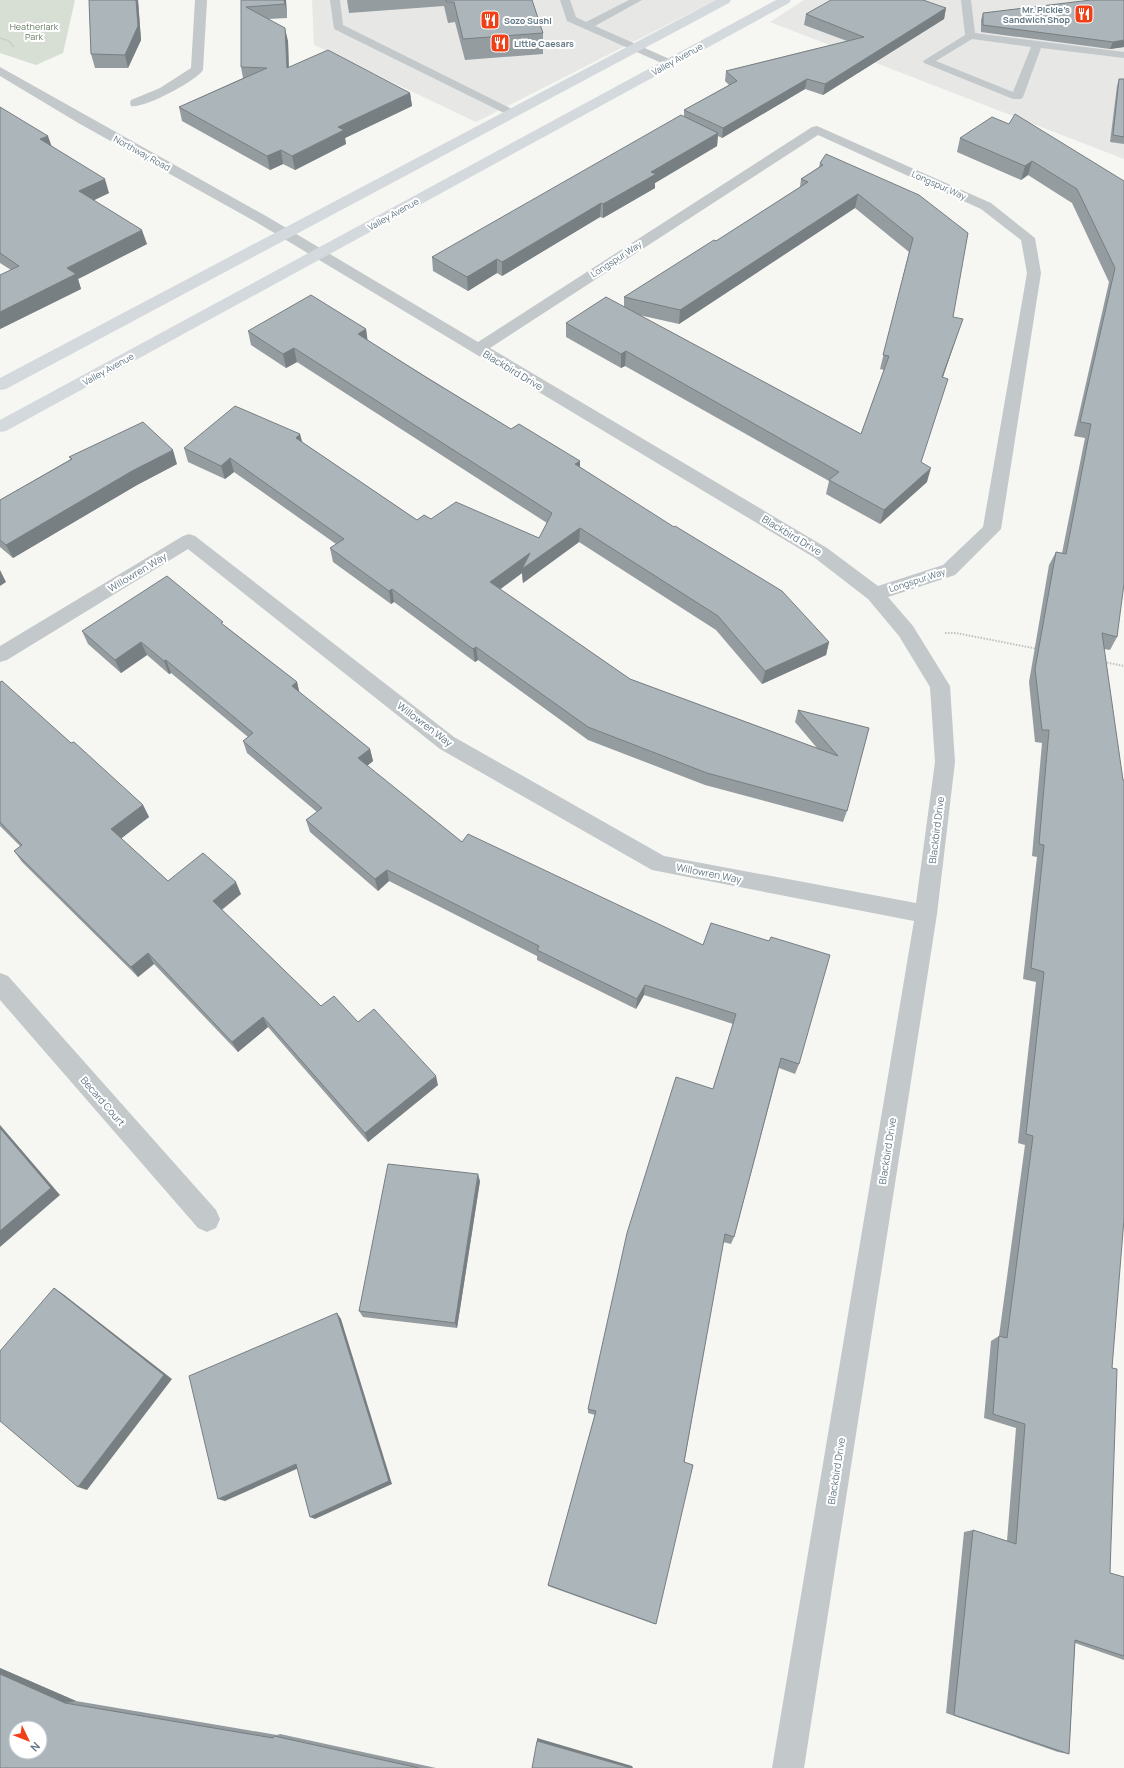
<svg xmlns="http://www.w3.org/2000/svg" width="1124" height="1768" font-family="Manrope,sans-serif">
<style>
.built{fill:#e7e8e6}
.green{fill:#d7ded3}
.lines{fill:none;stroke-linecap:round;stroke-linejoin:round}
.path-far1{stroke:#bfc1c3;stroke-width:1.5;stroke-dasharray:1 1;stroke-linecap:butt}
.path{stroke:#bfc1c3;stroke-width:2;stroke-dasharray:1.5 1.5;stroke-linecap:butt}
.service{fill:#c3c8cb;fill-rule:evenodd}
.minor{fill:#c3c8cb;fill-rule:evenodd}
.secondary{fill:#d4d9dd;fill-rule:evenodd}
.wall{fill:#949ca0;fill-rule:evenodd}
.shaded-wall{fill:#787f82}
.building{fill:#acb5ba;stroke:#787f82;fill-rule:evenodd}
.labels{text-anchor:middle;dominant-baseline:central;stroke-width:4;stroke-linejoin:round;paint-order:stroke}
.far-poi-label{font-size:9px;font-weight:bold;fill:#637886;stroke:#fff;text-anchor:start}
.far-park-label{font-size:9px;fill:#697c62;stroke:#fff}
.far-street-label{font-size:9px;fill:#637886;stroke:#fff}
.street-label{font-size:10px;fill:#637886;stroke:#fff}
</style>
<rect width="100%" height="100%" fill="#f6f6f2"/>
<g class="built">
<path d="M312 0H716L476 122 314 45Z"/>
<path d="M804 0H1124V159L770 22Z"/>
</g>
<path class="green" d="M0 0H75L63 53 36 65 0 53Z"/>
<g class="lines">
<path class="path-far1" d="M0 38 9 41 14 47"/>
<g class="path">
<path d="M945 633H956L1038 649"/>
<path d="M1104 662 1124 666"/>
</g>
<g class="service">
<path d="M330 0H340L343 25 516 111 518 113 512 116 508 115 334 29Z"/>
<path d="M560 0H570L576 17 586 22 629 0H642L595 26 674 61 675 63 674 65H666L567 21Z"/>
<path d="M961 0H971L975 33 1124 52V58L1041 48 1023 97 1021 99H1013L924 63 923 61 965 35ZM972 39 1031 47 1013 92 936 61Z"/>
</g>
<g class="minor">
<path d="M195 0H207L203 70C196 81 144 109 131 106L130 103 131 100 160 88 191 68Z"/>
<path d="M0 67 266 216 478 342 812 127 817 126 991 203 1035 238 1041 273 1001 529 955 575 888 597 913 626 950 686 955 762 937 914 804 1768H772L914 921 652 870 440 749 188 549 7 660 0 662V646L183 536 189 534 195 536 454 737 664 856 916 903 935 762 930 687 899 636 868 599 815 558 256 222 80 124 0 76ZM818 135 981 209 1021 240 1027 273 983 527 943 565 878 586 827 548 490 348Z"/>
<path d="M0 973 8 976 216 1210 220 1219 216 1228 207 1232 198 1228 0 1000Z"/>
</g>
<g class="secondary">
<path d="M716 0H731L729 3 6 389 0 390V378Z"/>
<path d="M776 0H791L789 3 6 431 0 432V420Z"/>
</g>
</g>
<g class="wall">
<path d="M89 0H138L141 40 128 68H95L91 54Z"/>
<path d="M241 0H286L287 18 269 19 288 41 289 67 410 93 412 106 345 138 346 144 295 170 283 164 270 170 182 121 179 107 243 78 241 67Z"/>
<path d="M347 0H532L543 33V54L465 60 455 22 448 23 444 6 349 13Z"/>
<path d="M1091 0 1124 47 1110 49 981 32V20L983 13Z"/>
<path d="M946 8 944 19 823 95 805 89 722 138 718 136 717 146 655 183V188L603 218 600 217 502 276 497 273 468 291 433 271 432 257 684 117V110L729 85 725 81 726 71 847 41 804 25 806 14Z"/>
<path d="M1119 79H1124V144L1110 142 1117 86Z"/>
<path d="M0 107 51 146 109 193 94 200 147 244 78 279 81 289 0 329V275L11 270 0 263Z"/>
<path d="M960 138 1124 181 1117 637 1110 650 1104 649 1112 1368 1110 1573 1124 1577V1660L1075 1643 1069 1754 1058 1752 946 1713 964 1532 973 1530 1007 1541 1016 1428 984 1418 991 1341 999 1336 1025 1145 1018 1143 1036 982 1023 979 1037 857 1032 856 1042 743 1035 742 1029 682 1049 565 1056 552 1062 553 1085 438 1074 436 1109 282 1072 203 1028 175 1021 180 957 152Z"/>
<path d="M820 163 919 195 953 317 958 333 943 377 921 463 927 482 880 524 826 494 829 481 625 366 621 368 566 337V323L624 306V297L716 241 800 187 801 179 819 167ZM855 208 909 252 880 369 884 370 861 434 639 315 679 324Z"/>
<path d="M366 329 367 340 511 429 580 467 829 642 826 655 762 684 716 630 579 542 523 583 522 573 500 589 630 679 817 748 795 722 798 710 869 728 847 811 843 822 705 785 588 740 478 660 475 662 394 602 391 604 333 562 330 548 336 544 234 472 225 479 188 462 184 448 302 442 417 520 431 519 539 538 547 523 297 362 286 368 251 345 248 331Z"/>
<path d="M69 457 177 464 137 485 13 558 0 547V500L71 459Z"/>
<path d="M224 625 297 682 299 692 370 749 373 761 367 766 462 842 703 945 799 1064 795 1074 779 1068 734 1237 731 1244 723 1242 656 1624H654L548 1586V1585L595 1415 588 1413V1409L713 1089 733 1024 644 995 636 1009 537 960V956L389 881 378 891 310 832 306 820 317 812 247 753 243 741 248 737 171 673 169 674 147 655 121 673 88 644 82 631Z"/>
<path d="M0 682 143 805 149 817 121 838 168 881 241 894 222 910 321 1006 358 1022 438 1085 368 1142 268 1027 238 1052 154 964 138 977 22 862 14 851 20 846 0 826Z"/>
<path d="M480 1181 457 1328 363 1317 359 1311Z"/>
<path d="M0 1668 76 1701 277 1735 280 1734 436 1768H0Z"/>
</g>
<g class="shaded-wall">
<path d="M136 0H138L141 40 128 68 125 55Z"/>
<path d="M284 0H286L287 18 285 4Z"/>
<path d="M946 8 944 19 823 95 825 84Z"/>
<path d="M285 28 288 41 289 82 287 68Z"/>
<path d="M1124 40V47L1110 49 1113 42Z"/>
<path d="M807 79 805 89 722 138 723 128Z"/>
<path d="M410 93 412 106 345 138 346 144 295 170 292 156 338 127Z"/>
<path d="M718 133 717 146 655 183V188L603 218V204L651 172Z"/>
<path d="M48 136 53 150 40 139Z"/>
<path d="M281 150 283 164 270 170 267 156Z"/>
<path d="M1032 161 1028 175 1021 180 1025 166Z"/>
<path d="M105 179 109 193 84 205 79 191Z"/>
<path d="M858 194 855 208 679 324 680 310Z"/>
<path d="M601 203 600 217 502 276V262Z"/>
<path d="M142 230 147 244 78 279 81 289 0 329V312L67 268Z"/>
<path d="M497 259V273L468 291 467 277Z"/>
<path d="M963 319 958 333 938 391 942 377Z"/>
<path d="M366 329 368 343 358 334Z"/>
<path d="M294 348 297 362 286 368 283 354Z"/>
<path d="M626 351 625 366 621 368V354Z"/>
<path d="M300 434 304 448 296 438Z"/>
<path d="M173 450 177 464 137 485 13 558 6 545 132 471Z"/>
<path d="M230 458 234 472 225 479 221 466Z"/>
<path d="M580 461V475L575 464Z"/>
<path d="M931 468 927 482 880 524 884 510Z"/>
<path d="M580 528 579 542 523 583 522 573 491 596 490 582 530 553Z"/>
<path d="M0 570 6 582 0 586Z"/>
<path d="M392 589 394 602 391 604 389 591Z"/>
<path d="M141 642 147 655 121 673 115 660Z"/>
<path d="M829 642 826 655 762 684 765 671Z"/>
<path d="M476 647 478 660 475 662 473 649Z"/>
<path d="M166 660 171 673 169 674 164 661Z"/>
<path d="M297 682 300 695 292 686Z"/>
<path d="M370 749 373 761 361 771 358 758Z"/>
<path d="M143 805 149 817 118 841 111 829Z"/>
<path d="M387 870 389 881 378 891 375 879Z"/>
<path d="M236 882 241 894 218 912 213 901Z"/>
<path d="M148 953 154 964 138 977 131 967Z"/>
<path d="M645 985 644 995 636 1009 637 999Z"/>
<path d="M263 1017 268 1027 238 1052 232 1042Z"/>
<path d="M436 1076 438 1085 368 1142 365 1133Z"/>
<path d="M0 1125 60 1195 0 1247Z"/>
<path d="M478 1174 480 1181 457 1328 455 1323Z"/>
<path d="M54 1288 63 1294 172 1379 87 1490 78 1487Z"/>
<path d="M337 1313 341 1319 392 1484 315 1519 310 1517Z"/>
<path d="M296 1464 301 1467 225 1501 218 1499Z"/>
<path d="M0 1668 76 1701 65 1703 0 1674Z"/>
<path d="M537 1738 632 1766 633 1768H631L537 1741Z"/>
</g>
<g class="building">
<path d="M89 0H136L138 26 125 55 91 54Z"/>
<path d="M241 0H284L285 4 246 7 285 28 287 68 328 50 410 93 338 127 344 130 292 156 281 150 267 156 179 107 267 68 241 67Z"/>
<path d="M446 0H532L543 33 463 39 454 2H447Z"/>
<path d="M831 0H923L946 8 825 84 807 79 723 128 684 110 737 81 726 71 864 37 806 14Z"/>
<path d="M1091 0H1124V40L1113 42 983 25V13Z"/>
<path d="M1119 79H1124V137L1113 135Z"/>
<path d="M0 107 48 136 40 139 105 179 79 191 142 230 67 268 76 274 0 312V275L19 266 0 253Z"/>
<path d="M1015 114 1124 181V584L1117 637 1102 633 1123 780H1124V1219L1112 1368 1117 1369 1110 1573 1124 1577V1656L1075 1640 1069 1754 954 1715 973 1530 1016 1544 1025 1424 993 1414 999 1336 1007 1338 1033 1136 1026 1134 1044 972 1031 968 1044 845 1039 844 1049 730H1042L1035 669 1056 552 1066 554 1091 424 1080 422 1115 268 1077 189 1032 161 1025 166 960 138 992 117 1009 124Z"/>
<path d="M681 115 718 133 651 172 656 174 603 204 601 203 502 262 497 259 467 277 432 257Z"/>
<path d="M826 154 919 195 968 233 953 317 963 319 942 377 948 379 921 462 931 468 884 510 829 480 839 472 626 351 621 354 566 323 606 297 861 434 889 356 883 355 913 238 858 194 680 310 624 297 714 240 716 241 808 182 801 179 823 165 820 163Z"/>
<path d="M311 295 366 329 358 334 424 376 511 429 519 424 580 461 575 464 674 527 675 526 782 591 829 642 765 671 718 616 580 528 522 569 530 553 490 582 630 679 838 756 798 710 869 728 847 811 707 773 588 727 476 647 473 649 392 589 389 591 330 548 344 539 230 458 221 466 184 448 235 406 300 434 296 438 417 520 424 515 431 519 456 502 539 538 552 513 294 348 283 354 248 331Z"/>
<path d="M143 422 173 450 132 471 6 545 0 540V500L72 459 69 457Z"/>
<path d="M167 576 223 622 221 623 297 682 292 686 370 749 358 758 462 842 468 834 703 945 711 923 769 941 771 937 830 955 799 1064 781 1058 734 1237 725 1234 684 1462 693 1465 656 1624 548 1585 596 1411 588 1409 627 1233 676 1077 713 1089 736 1014 645 985 637 999 537 950 539 946 387 870 375 879 306 820 322 808 243 741 253 733 166 660 164 661 141 642 115 660 82 631Z"/>
<path d="M2 681 71 743 74 742 143 805 111 829 168 881 203 853 236 882 213 901 321 1006 334 996 358 1022 374 1009 436 1076 365 1133 263 1017 232 1042 148 953 131 967 14 851 22 845 0 822V682Z"/>
<path d="M0 1128 51 1188 0 1231Z"/>
<path d="M388 1164 478 1174 455 1323 359 1311Z"/>
<path d="M54 1288 164 1375 78 1487 0 1421V1351Z"/>
<path d="M337 1313 389 1481 310 1517 296 1464 218 1499 189 1376Z"/>
<path d="M0 1674 65 1703 273 1738 274 1736 419 1768H0ZM16 1728H40V1752H16Z"/>
<path d="M537 1741 631 1768H532Z"/>
</g>
<defs>
<symbol id="restaurant-square" viewBox="-11 -11 22 22"><rect x="-9" y="-9" width="18" height="18" rx="4" fill="#f13f17" stroke="#fff"/><path d="M-5-6h1v4h1v-4h1v4h1v-4h1v5L-1.5 .5V6h-2V.5L-5-1ZM5-6V6H3V1.5H1.5Q1.5-4 5-6Z" fill="#fff"/></symbol>
</defs>
<g fill-rule="evenodd">
<use href="#restaurant-square" x="1073" y="3" width="22" height="22"/>
<use href="#restaurant-square" x="479" y="9" width="22" height="22"/>
<use href="#restaurant-square" x="489" y="32" width="22" height="22"/>
</g>
<g class="labels">
<g class="far-poi-label">
<text x="1070" y="9" text-anchor="end">Mr. Pickle’s<tspan x="1070" dy="10">Sandwich Shop</tspan></text>
<text x="504" y="20">Sozo Sushi</text>
<text x="514" y="43">Little Caesars</text>
</g>
<g class="far-park-label">
<text x="34" y="26">Heatherlark<tspan x="34" dy="10">Park</tspan></text>
</g>
<g class="far-street-label">
<text transform="translate(677 59) rotate(-29)">Valley Avenue</text>
<text transform="translate(142 153) rotate(29)">Northway Road</text>
<text transform="translate(939 185) rotate(24)">Longspur Way</text>
<text transform="translate(393 214) rotate(-29)">Valley Avenue</text>
<text transform="translate(616 259) rotate(-33)">Longspur Way</text>
<text transform="translate(108 369) rotate(-29)">Valley Avenue</text>
<text transform="translate(917 580) rotate(-18)">Longspur Way</text>
</g>
<g class="street-label">
<text transform="translate(513 370) rotate(31)">Blackbird Drive</text>
<text transform="translate(792 535) rotate(31)">Blackbird Drive</text>
<text transform="translate(137 572) rotate(-31)">Willowren Way</text>
<text transform="translate(425 724) rotate(37)">Willowren Way</text>
<text transform="translate(936 830) rotate(-83)">Blackbird Drive</text>
<text transform="translate(709 873) rotate(11)">Willowren Way</text>
<text transform="translate(103 1101) rotate(49)">Becard Court</text>
<text transform="translate(887 1151) rotate(-81)">Blackbird Drive</text>
<text transform="translate(836 1471) rotate(-81)">Blackbird Drive</text>
</g>
</g>
<g transform="translate(28 1740) rotate(133)"><circle r="19" fill="#ffffff" stroke="#c1c9cf"/>
<path d="M0-3L7 15L0 10L-7 15Z" fill="#f13f17"/>
<text y="-6" font-size="11" font-weight="bold" text-anchor="middle" fill="#637886">N</text>
</g>
</svg>
